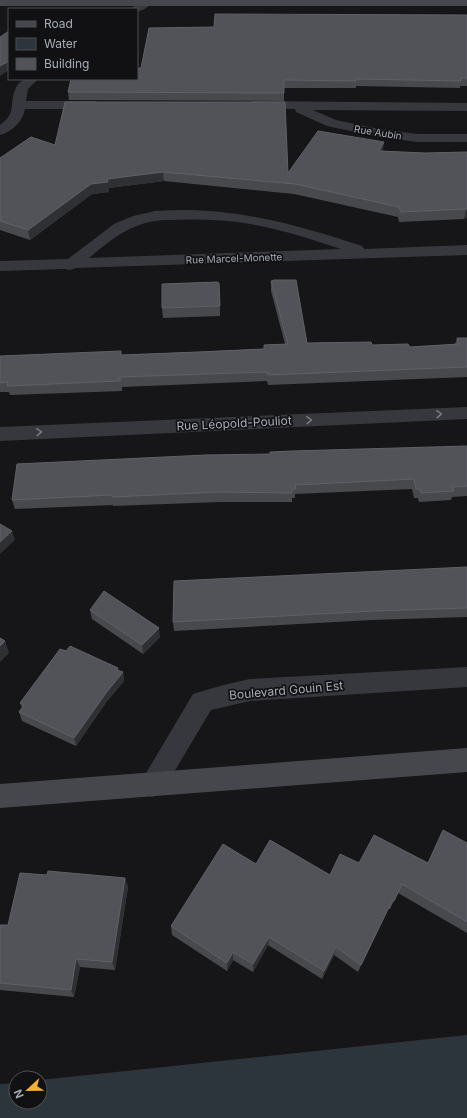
<svg xmlns="http://www.w3.org/2000/svg" width="467" height="1118" font-family="Inter,sans-serif">
<style>
.water{fill:#2c353c}
.lines{fill:none;stroke-linecap:round;stroke-linejoin:round}
.street{fill:#37383d;fill-rule:evenodd}
.secondary{fill:#45474d;fill-rule:evenodd}
.wall{fill:#47494d}
.shaded-wall{fill:#2f3033}
.building{fill:#525359;stroke:#5f6168}
.oneway{stroke:#757881}
.labels{text-anchor:middle;dominant-baseline:central;stroke-width:3.5;stroke-linejoin:round;paint-order:stroke}
.far-street-label{font-size:10px;fill:#a8adb8;stroke:#111113}
.street-label{font-size:12px;fill:#a8adb8;stroke:#111113}
</style>
<rect width="100%" height="100%" fill="#161618"/>
<path class="water" d="M467 1035V1118H0V1084L16 1083V1102H40V1080Z"/>
<g class="lines">
<g class="street">
<path d="M140 0H152C150 7 144 10 137 12V9H130L140 2Z"/>
<path d="M24 79H38L28 89 26 101H94L99 102 101 105 99 108 94 109H25C23 121 12 132 0 135V125C18 112 8 104 16 88 17 84 21 82 24 79Z"/>
<path d="M254 101 467 103V111L313 110 336 120 374 128 417 134H467V142H417L374 136 327 126 296 112 295 109 249 108 247 105 249 102Z"/>
<path d="M155 211C230 206 291 223 362 246L364 249 467 245V255L76 268 70 270 65 269 0 271V261L68 259 114 224 133 216ZM167 220C194 219 222 219 250 224 281 229 311 239 341 249L89 258C113 238 133 221 167 220Z"/>
<path d="M467 407V419L0 441V427Z"/>
<path d="M467 667V687L250 701 211 710 161 794 152 797 143 794 139 785 193 694C212 688 230 683 250 679Z"/>
</g>
<g class="secondary">
<rect x="0" y="0" width="467" height="6"/>
<path d="M467 748V772L0 808V784Z"/>
</g>
</g>
<g class="wall">
<path d="M467 15V86H460V88L356 86V88H284V101L69 100 68 92 141 68 214 27Z"/>
<path d="M55 145 288 173 383 151 425 153 467 152V217L464 219 399 222 398 217 294 194 164 181 109 188V192L92 194 30 240 0 230V158Z"/>
<path d="M271 281 307 343 410 347 455 344 457 338H467V377L268 385 267 381 122 387V391L10 395 9 392H0V356L122 355 264 349V345L285 344 271 291Z"/>
<path d="M220 306V316L163 318 162 308Z"/>
<path d="M467 446V496L452 497 451 500 419 502 418 498H414L412 489 295 494V498H292V502H219L113 506V505L15 509 12 500 270 454Z"/>
<path d="M467 567V617L372 620 174 631 173 622Z"/>
<path d="M90 610 160 637 143 654 92 619Z"/>
<path d="M66 651 123 672 124 681 107 701 76 746 22 721 19 712 22 708 20 703Z"/>
<path d="M467 843V933L398 893 390 909H388L358 972 334 955 322 979 268 945 253 972 233 960 227 971 172 935 171 926 256 864 330 875 359 863H428Z"/>
<path d="M47 875 125 878 128 887 115 970 80 967 74 997 0 990V925H8Z"/>
</g>
<g class="shaded-wall">
<path d="M9 61V70L0 76V66Z"/>
<path d="M384 142 383 152 379 151Z"/>
<path d="M163 172 164 181 109 188V192L92 194 30 240 28 230 91 184 107 179Z"/>
<path d="M466 209H467V217L464 219Z"/>
<path d="M12 531 15 540 0 554V542Z"/>
<path d="M159 628 160 637 143 654 142 645Z"/>
<path d="M5 641 9 653 0 662V646Z"/>
<path d="M118 668 120 676 123 672 124 681 107 701 76 746 74 738Z"/>
<path d="M125 878 128 887 115 970 112 962Z"/>
<path d="M269 937 268 945 253 972V964Z"/>
<path d="M336 947 334 955 322 979 324 971Z"/>
<path d="M233 952V960L227 971V963Z"/>
<path d="M76 959 80 967 74 997 71 990Z"/>
</g>
<g class="building">
<path d="M215 14 467 15V78H461V81L356 79V81L284 80V93L68 92 71 79H137V68H141L149 28 214 27Z"/>
<path d="M9 31V61L0 66V37Z"/>
<path d="M65 102H285L288 173 318 131 384 142 379 151 425 153 467 152V209L401 212 399 207 295 184 163 172 107 179 108 182 91 184 28 230 0 221V158L31 137 55 145Z"/>
<path d="M274 280H296L307 343 371 342 372 345 408 344 410 347 459 344 457 338H467V367L268 375 267 372 120 377V381L7 386 8 382 0 383V356L121 351V355L199 352 264 349V345L288 344 271 281Z"/>
<path d="M217 282 219 283 220 306 162 308V284Z"/>
<path d="M467 446V486L452 487 454 491 421 493 420 489H416L414 479 295 485 296 489H292V493L219 492 112 497V495L12 500 17 464 206 455 270 454V452L292 451Z"/>
<path d="M0 524 12 531 0 542Z"/>
<path d="M467 567V608L374 611 173 622 174 581Z"/>
<path d="M104 591 159 628 142 645 90 610Z"/>
<path d="M0 638 5 641 0 646Z"/>
<path d="M70 646 118 668 117 670 123 672 106 693 74 738 19 712 24 705 20 703 60 649 66 651Z"/>
<path d="M443 830 467 843V922L402 884 394 901H392L361 965 336 947 324 971 269 937 253 964 233 952 227 963 171 926 223 844 256 864 270 840 330 875 340 854 359 863 374 835 428 863Z"/>
<path d="M48 871 125 878 112 962 76 959 71 990 0 983V925H8L20 873 47 875Z"/>
</g>
<defs><path id="oneway-chevron" d="M-2-3.5L2.5 0L-2 3.5" fill="none" stroke-width="1.6" stroke-linecap="round" stroke-linejoin="round"/></defs>
<g class="oneway">
<use href="#oneway-chevron" transform="translate(439 414) rotate(-3)"/>
<use href="#oneway-chevron" transform="translate(309 420) rotate(-3)"/>
<use href="#oneway-chevron" transform="translate(39 432) rotate(-3)"/>
</g>
<g class="labels">
<g class="far-street-label">
<text transform="translate(378 132) rotate(9)">Rue Aubin</text>
<text transform="translate(234 258) rotate(-2)">Rue Marcel-Monette</text>
</g>
<g class="street-label">
<text transform="translate(234 423) rotate(-3)">Rue Léopold-Pouliot</text>
<text transform="translate(286 690) rotate(-5)">Boulevard Gouin Est</text>
</g>
</g>
<rect x="8" y="8" width="130" height="72" fill="#111113" stroke="#4d4f55"/>
<rect x="16" y="21" width="20" height="6" fill="#45474d" stroke="#4d4f55"/>
<text x="44" y="28" font-size="12" fill="#a8adb8">Road</text>
<rect x="16" y="38" width="20" height="12" fill="#2c353c" stroke="#4d4f55"/>
<text x="44" y="48" font-size="12" fill="#a8adb8">Water</text>
<rect x="16" y="58" width="20" height="12" fill="#525359" stroke="#4d4f55"/>
<text x="44" y="68" font-size="12" fill="#a8adb8">Building</text>
<g transform="translate(28 1090) rotate(248)"><circle r="19" fill="#111113" stroke="#4d4f55"/>
<path d="M0-3L7 15L0 10L-7 15Z" fill="#f2b134"/>
<text y="-6" font-size="11" font-weight="bold" text-anchor="middle" fill="#a8adb8">N</text>
</g>
</svg>
